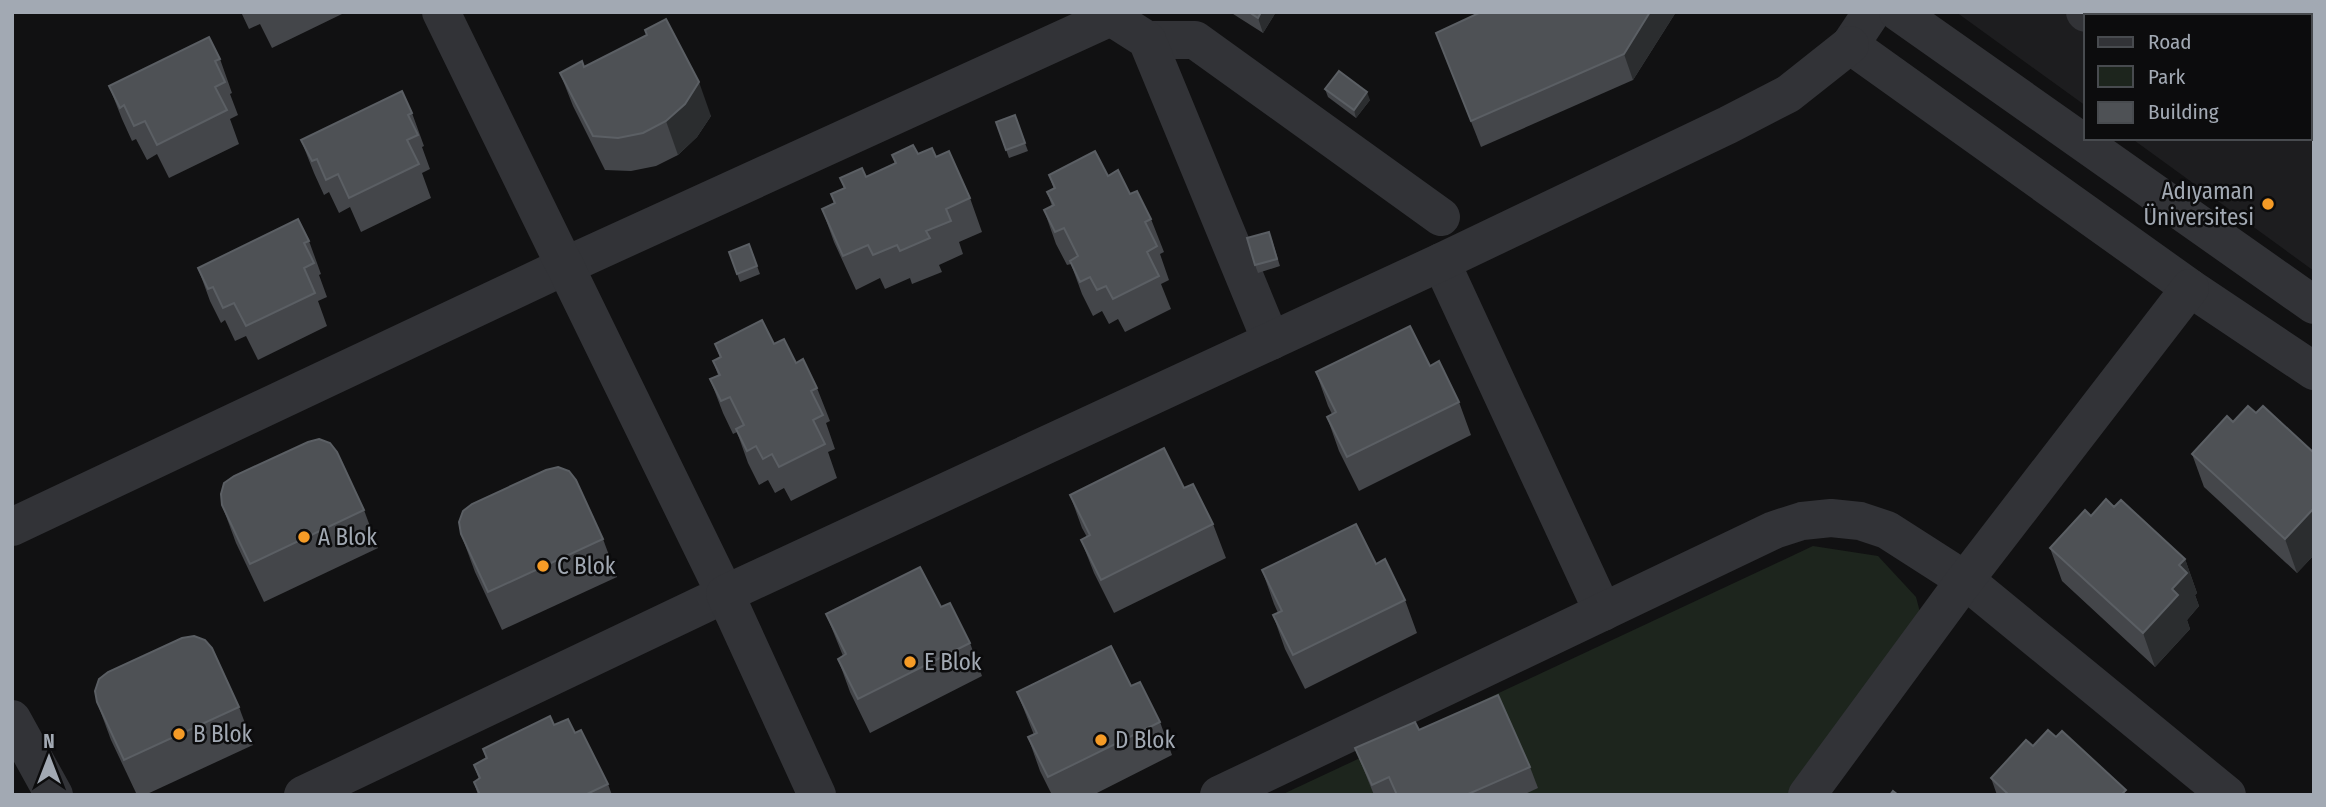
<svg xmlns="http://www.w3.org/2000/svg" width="2326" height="807" font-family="'Fira Sans Condensed',sans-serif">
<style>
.built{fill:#1d1d1f}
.green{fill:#1d251d}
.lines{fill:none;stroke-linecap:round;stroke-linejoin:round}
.minor{stroke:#323337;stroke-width:38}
.wall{fill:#44464a}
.shaded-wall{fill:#2b2d2f}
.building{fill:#4e5155;stroke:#5b5f64;stroke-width:2}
.poi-dot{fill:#f59b26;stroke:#0c0c0d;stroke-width:2.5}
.labels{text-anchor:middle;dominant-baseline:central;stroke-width:5;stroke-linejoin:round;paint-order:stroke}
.poi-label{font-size:23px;fill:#a2a9b3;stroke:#0c0c0d;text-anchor:start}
</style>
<rect width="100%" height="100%" fill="#111112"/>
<path class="built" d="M1956 12H2314V271L2131 138H2310V16H2086V106Z"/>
<path class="green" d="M1813 546 1878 556 1916 597 1922 620 1791 795H1281Z"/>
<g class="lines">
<g class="minor">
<path d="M1872 12 1850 45 2190 288 2314 371"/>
<path d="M1898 12 2314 305"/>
<path d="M2085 12 2086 13"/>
<path d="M1147 40H1195L1441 217"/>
<path d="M1441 262 1603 612"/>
<path d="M12 527 565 266 1111 17 1147 40 1271 341"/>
<path d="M12 719 54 795"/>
<path d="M303 795 725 594 441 12"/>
<path d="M817 795 725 594 1441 262 1728 125 1788 94 1850 45"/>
<path d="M1219 795 1774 530 1802 521 1831 518 1860 521 1887 530 1965 580 2227 795"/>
<path d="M1807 795 1965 580 2190 288"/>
</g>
</g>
<g class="wall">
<path d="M241 12H341L342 14 272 48 260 24 249 29Z"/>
<path d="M1230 12H1276L1263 33Z"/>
<path d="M1481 12H1676L1633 80 1481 147 1436 33Z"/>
<path d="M2196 12H2314V116L2310 113V16H2200Z"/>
<path d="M645 30 711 116 697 137 678 155 656 166 631 171 605 170 573 106 560 73 584 67 647 35Z"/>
<path d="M220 59 232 93 230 94 238 115 230 119 239 144 169 178 157 154 147 160 136 139 132 141 122 119 109 86Z"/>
<path d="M1325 89 1370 100 1356 118 1328 97Z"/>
<path d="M412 113 424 146 422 147 430 169 422 173 431 198 361 232 350 207 339 213 329 192 324 195 314 173 301 140Z"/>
<path d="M996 122 1025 143 1028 151 1009 158Z"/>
<path d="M918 154 936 157 970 198 982 232 959 242 963 254 939 265 942 272 912 284 910 278 885 289 880 278 856 290 834 242 822 209 834 203 831 194 844 188 840 178 866 177 895 164 892 155Z"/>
<path d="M1049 175 1108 176 1130 194 1151 219 1164 252 1160 254 1169 280 1161 284 1171 309 1125 332 1118 319 1109 324 1102 311 1093 316 1082 294 1071 264 1067 265 1056 244 1044 210 1052 206 1047 192 1054 189Z"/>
<path d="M1272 240 1280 266 1258 273 1255 265Z"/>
<path d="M309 241 321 274 319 275 327 297 318 301 327 326 258 360 246 336 235 341 225 320 221 323 210 301 198 268Z"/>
<path d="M749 244 760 274 740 282 729 252Z"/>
<path d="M715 344H774L796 363 817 388 830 421 826 423 835 449 828 452 837 478 791 501 784 488 775 493 768 480 759 485 748 463 737 432 733 434 723 413 710 379 718 375 713 361 720 357Z"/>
<path d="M1316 372 1459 402 1471 435 1359 491 1339 451 1327 417 1332 414 1328 406Z"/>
<path d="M2256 413 2314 453V555L2297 573 2204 487 2192 454 2233 422Z"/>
<path d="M1070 495 1213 524 1226 558 1114 613 1094 573 1081 540 1087 537 1082 528Z"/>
<path d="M222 505 364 510 378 548 264 602 236 543Z"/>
<path d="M2114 507 2185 559 2197 593 2195 595 2199 606 2187 620 2190 629 2155 667 2062 581 2050 548 2091 516Z"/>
<path d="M461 534 603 539 617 577 502 630 475 572Z"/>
<path d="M1376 564 1405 600 1417 633 1305 689 1285 649 1273 615 1278 613 1274 604 1262 570Z"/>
<path d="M941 607 970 643 982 676 870 733 850 692 838 659 843 656 826 614Z"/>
<path d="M1131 686 1160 722 1172 755 1093 795H1052L1040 771 1028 737 1034 735 1017 692Z"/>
<path d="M97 702 239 707 253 745 145 795H137L111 740Z"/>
<path d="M554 725 575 733 608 784 612 795H478L474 782 479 779 474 765 486 759 483 749Z"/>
<path d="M1419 730 1530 767 1538 788 1523 795H1374L1355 748Z"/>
<path d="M2056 737 2127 795H1997L1991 778 2033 746Z"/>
</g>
<g class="shaded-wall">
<path d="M1261 12H1276L1263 33 1258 18Z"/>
<path d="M1650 12H1676L1633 80 1624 54Z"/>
<path d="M699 82 711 116 697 137 678 155 666 121Z"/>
<path d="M1367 92 1370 100 1356 118 1354 110Z"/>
<path d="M2314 508V555L2297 573 2285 539Z"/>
<path d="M2185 559 2197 593 2195 595 2199 606 2187 620 2190 629 2155 667 2143 633 2172 589 2179 565Z"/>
</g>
<g class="building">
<path d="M1249 12H1261L1258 18Z"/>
<path d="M1481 12H1650L1624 54 1471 121 1436 33Z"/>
<path d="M2217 12H2314V98L2310 95V16H2221Z"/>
<path d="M666 19 699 82 685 104 666 121 643 133 618 138 593 136 560 73 582 61 584 67 647 35 645 30Z"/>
<path d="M209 37 220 59 215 61 225 82 215 87 227 110 157 145 145 121 134 126 124 105 120 108 109 86Z"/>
<path d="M1339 71 1367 92 1354 110 1325 89Z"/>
<path d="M402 91 412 113 408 115 418 135 407 140 419 164 349 198 338 174 326 180 317 159 312 161 301 140Z"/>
<path d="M1015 115 1025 143 1006 150 996 122Z"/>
<path d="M913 145 918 154 932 148 936 157 949 151 970 198 946 209 951 221 926 231 930 238 900 251 897 245 873 255 868 245 843 256 822 209 835 203 831 194 845 188 840 178 862 168 866 177 896 163 892 155Z"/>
<path d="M1095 151 1108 176 1118 170 1130 194 1137 191 1151 219 1145 222 1157 246 1147 252 1159 276 1113 299 1106 286 1097 290 1090 277 1080 282 1070 261 1078 256 1064 228 1055 232 1044 210 1054 205 1047 192 1055 188 1049 175Z"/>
<path d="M298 219 309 241 304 243 314 263 304 268 315 293 246 326 234 303 223 308 213 287 208 289 198 268Z"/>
<path d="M1269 232 1277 259 1255 265 1247 238Z"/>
<path d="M749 244 757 266 737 274 729 252Z"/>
<path d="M762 320 774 344 784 339 796 363 803 359 817 388 811 391 823 415 813 420 825 444 779 467 772 454 763 459 756 446 747 451 736 429 744 425 730 397 721 401 710 379 720 375 713 361 721 357 715 344Z"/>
<path d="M1410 326 1430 366 1439 361 1459 402 1347 457 1327 417 1336 412 1316 372Z"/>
<path d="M2248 406 2256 413 2263 406 2314 453V508L2285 539 2192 454 2227 416 2233 422Z"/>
<path d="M319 439 330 443 337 452 364 510 250 564 222 505 221 494 224 483 234 476 308 442Z"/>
<path d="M1164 448 1184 488 1193 484 1213 524 1101 580 1081 540 1090 535 1070 495Z"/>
<path d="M558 467 569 471 576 480 603 539 488 592 461 534 459 522 463 511 472 504 546 470Z"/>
<path d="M2106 499 2114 507 2121 500 2185 559 2179 565 2187 573 2172 589 2178 595 2143 633 2050 548 2085 510 2091 516Z"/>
<path d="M1356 524 1376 564 1385 559 1405 600 1293 655 1273 615 1282 611 1262 570Z"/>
<path d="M920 567 941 607 950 603 970 643 858 699 838 659 846 654 826 614Z"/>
<path d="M194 636 205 640 212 648 239 707 124 760 97 702 95 691 99 679 108 672 182 638Z"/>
<path d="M1111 646 1131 686 1140 682 1160 722 1048 777 1028 737 1037 733 1017 692Z"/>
<path d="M1498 695 1530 767 1466 795H1397L1389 777 1372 785 1355 748 1415 722 1419 730Z"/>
<path d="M550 716 554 725 568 719 575 733 581 730 608 784 585 795H480L474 782 480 778 474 765 487 758 483 749Z"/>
<path d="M2048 730 2056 737 2062 731 2126 790 2121 795H2009L1991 778 2026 740 2033 746Z"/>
<path d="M1893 791 1898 795H1890Z"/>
</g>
<g class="poi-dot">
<circle cx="2268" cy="204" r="7"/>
<circle cx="304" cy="537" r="7"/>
<circle cx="543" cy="566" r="7"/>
<circle cx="910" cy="662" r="7"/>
<circle cx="179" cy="734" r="7"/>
<circle cx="1101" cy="740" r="7"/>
</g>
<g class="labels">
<g class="poi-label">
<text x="2254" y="191" text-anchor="end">Adıyaman<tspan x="2254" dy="26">Üniversitesi</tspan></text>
<text x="318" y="537">A Blok</text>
<text x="557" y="566">C Blok</text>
<text x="924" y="662">E Blok</text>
<text x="193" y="734">B Blok</text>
<text x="1115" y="740">D Blok</text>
</g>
</g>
<rect width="2326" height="807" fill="none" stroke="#a2a9b3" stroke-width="28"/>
<rect x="2084" y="14" width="228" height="126" fill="#0c0c0d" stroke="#484b4f" stroke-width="2"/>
<rect x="2098" y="37" width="35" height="10" fill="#323337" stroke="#484b4f" stroke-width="2"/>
<text x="2148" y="49" font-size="21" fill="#a2a9b3">Road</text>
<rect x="2098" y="66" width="35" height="21" fill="#1d251d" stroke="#484b4f" stroke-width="2"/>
<text x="2148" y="84" font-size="21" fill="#a2a9b3">Park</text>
<rect x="2098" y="102" width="35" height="21" fill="#4e5155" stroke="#484b4f" stroke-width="2"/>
<text x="2148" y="119" font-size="21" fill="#a2a9b3">Building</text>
<g transform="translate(49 758)" stroke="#0c0c0d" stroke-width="5" paint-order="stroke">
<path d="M0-5L12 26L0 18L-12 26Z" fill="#a2a9b3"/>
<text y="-10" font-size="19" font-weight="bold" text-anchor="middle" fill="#a2a9b3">N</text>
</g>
</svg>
